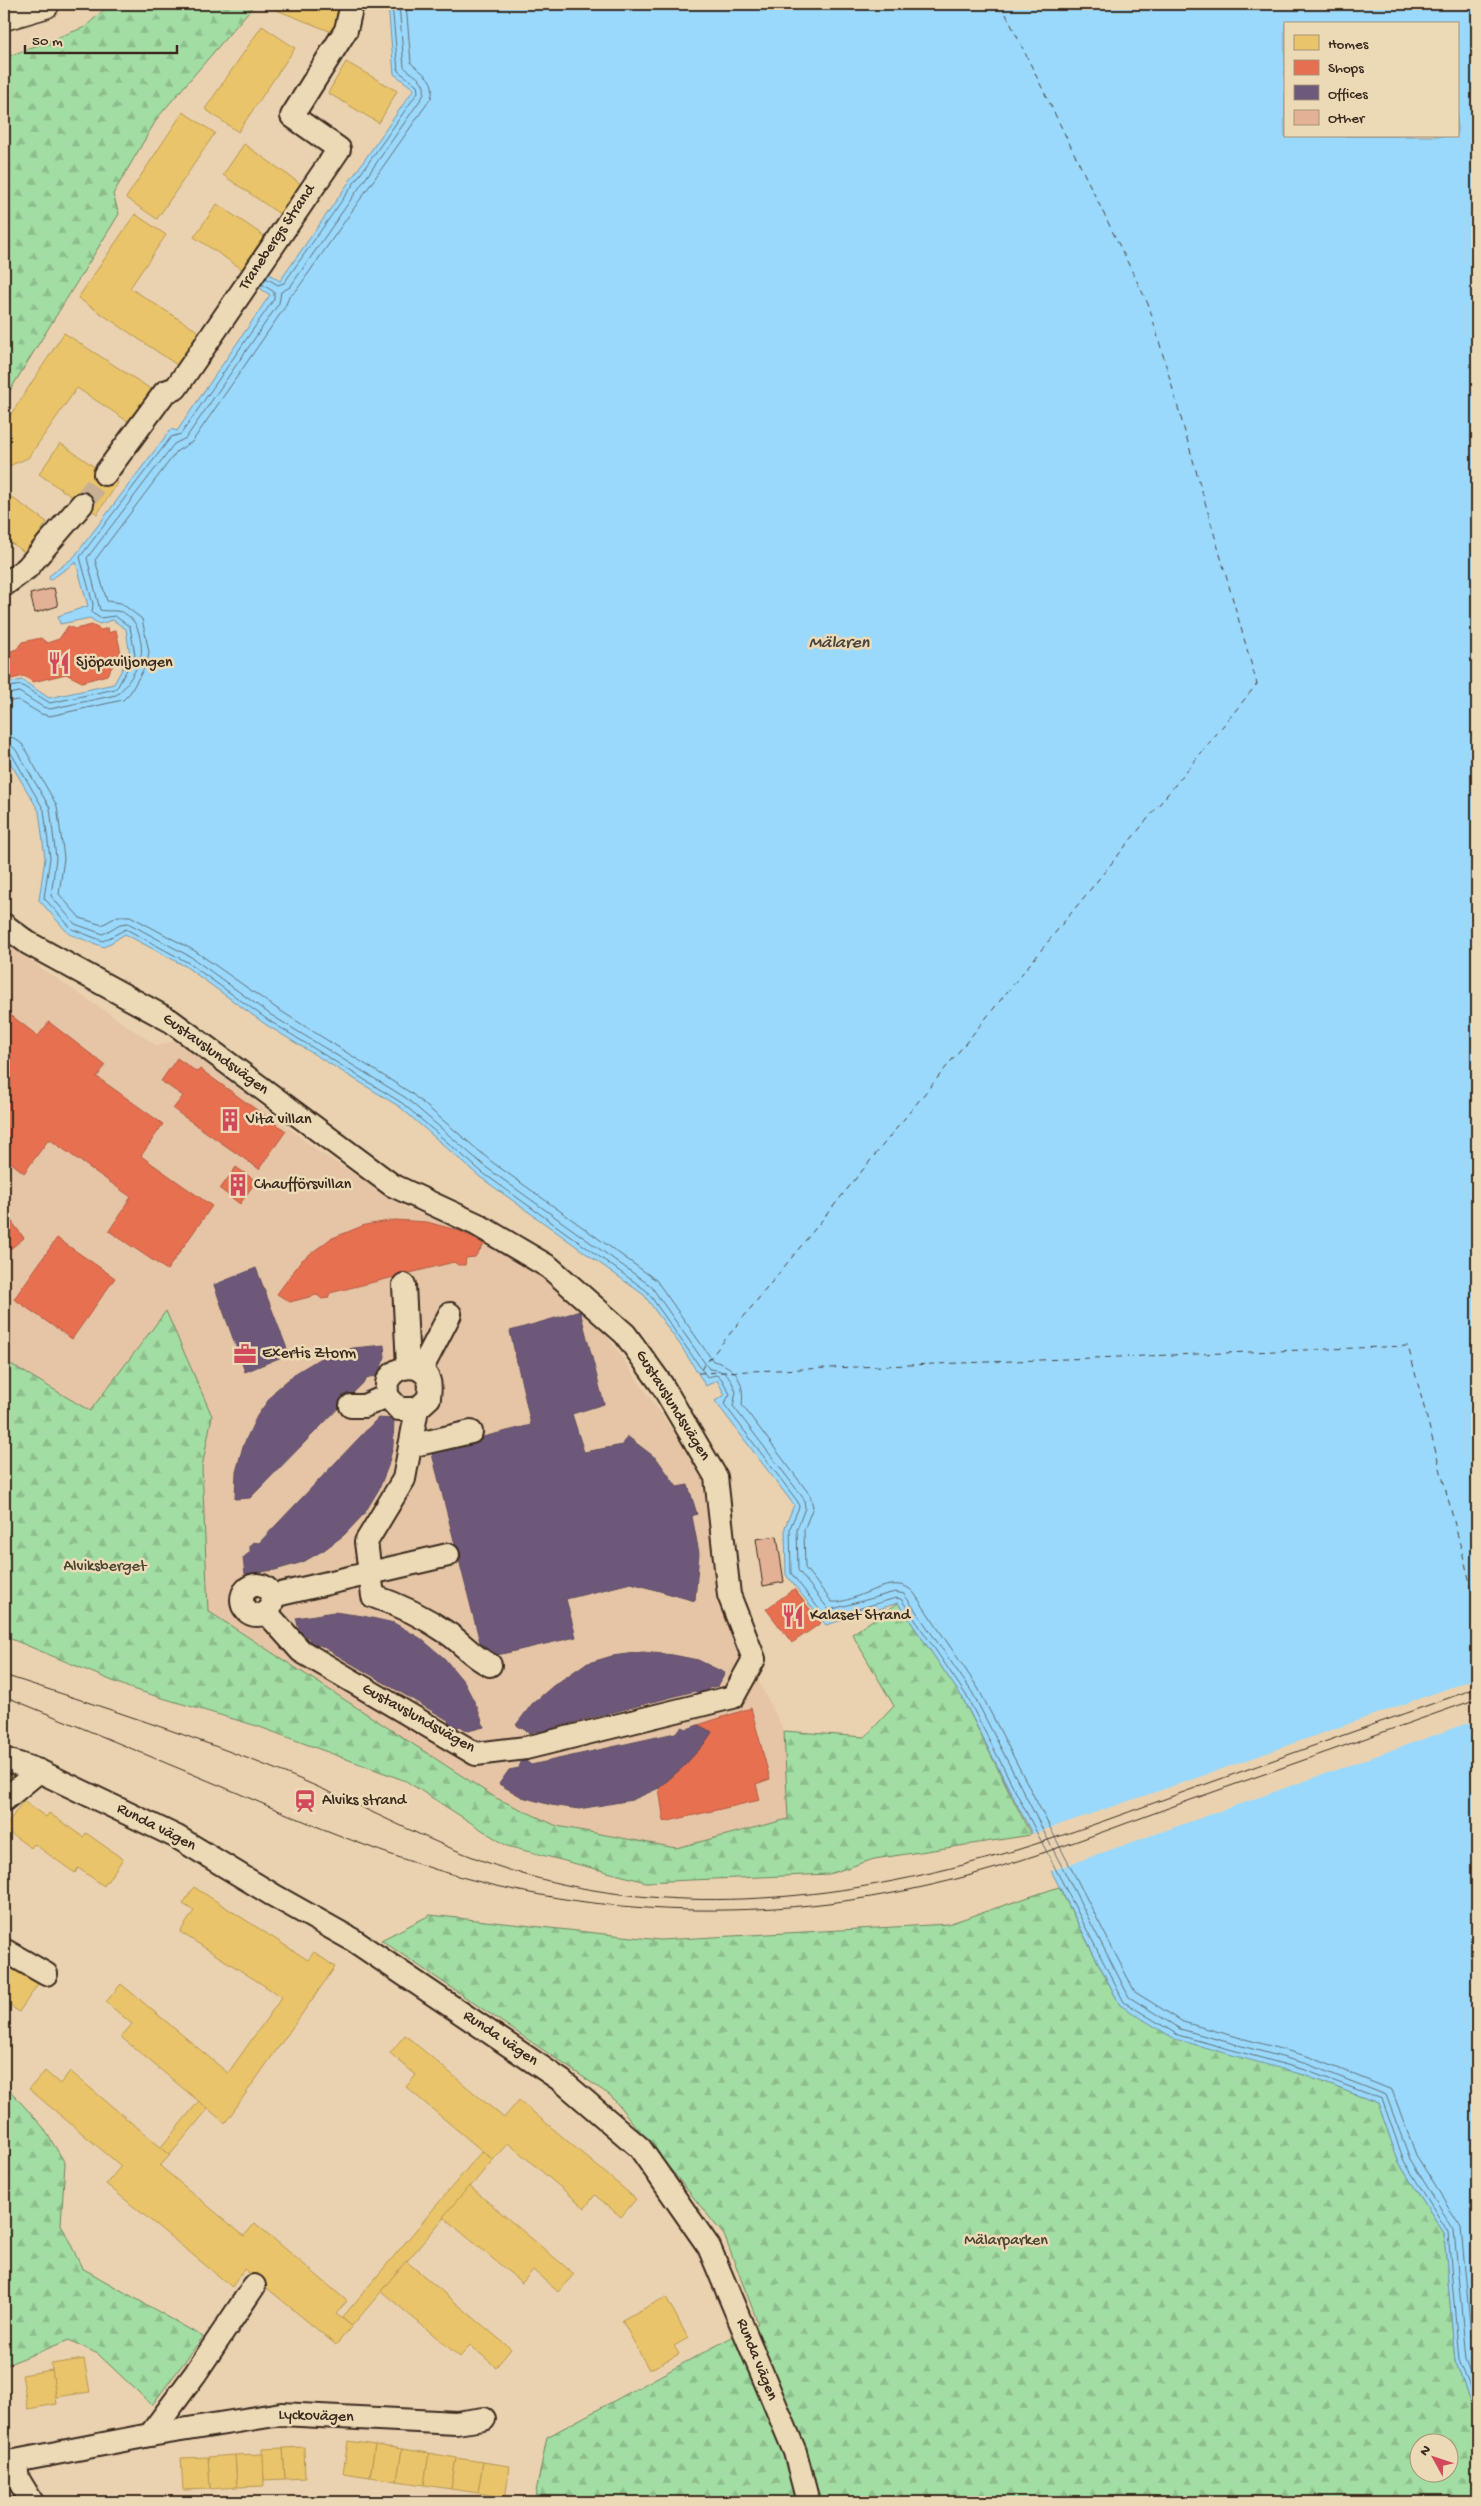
<svg xmlns="http://www.w3.org/2000/svg" width="1481" height="2506" font-family="'Gochi Hand',sans-serif">
<style>
.built{fill:#e5c5a5}
.forest{fill:url(#forest-firs);stroke:#6e8460;fill-rule:evenodd}
.water{fill:#9ad9fc;stroke:#7493a3;fill-rule:evenodd}
.pier{fill:#ead2b0}
.homes{fill:#e9c46a;stroke:#b59653}
.shops{fill:#e76f51;stroke:#b35a42}
.offices{fill:#6d597a;stroke:#5e4b5e}
.lines{fill:none;stroke-linecap:round;stroke-linejoin:round}
.shore{stroke:#617077;stroke-width:1}
.ferry{stroke:#49443f;stroke-width:1;stroke-dasharray:6 5;stroke-linecap:butt}
.building{fill:#e3b195;stroke:#3b2a1e}
.minor-tunnel{stroke:#c7b093;stroke-width:22;stroke-dasharray:22 11;stroke-linecap:butt}
.minor-casing{stroke:#3b2a1e;stroke-width:26}
.major-casing{stroke:#3b2a1e;stroke-width:31}
.minor{stroke:#ecdab7;stroke-width:22}
.major{stroke:#ecdab7;stroke-width:28}
.tram{stroke:#3b2a1e;stroke-width:1}
.labels{text-anchor:middle;dominant-baseline:central;stroke-width:5;stroke-linejoin:round;paint-order:stroke}
.street-label{font-size:16px;fill:#3b2a1e;stroke:#ecdab7}
.poi-label{font-size:16px;fill:#3b2a1e;stroke:#ecdab7;text-anchor:start}
.park-label{font-size:16px;fill:#4a4532;stroke:#ecdab7}
.water-label{font-size:18px;font-style:italic;fill:#49443f;stroke:#ecdab7}
</style>
<defs>
<pattern id="forest-firs" width="22" height="20" patternUnits="userSpaceOnUse" patternTransform="scale(1.25)"><rect width="22" height="20" fill="#a2dda3"/><path d="M5 1l3.5 6h-7zM16 11l3.5 6h-7z" fill="#8cbe8c"/></pattern>
</defs>
<rect width="100%" height="100%" fill="#ead2b0"/>
<filter id="ink" filterUnits="userSpaceOnUse"><feTurbulence type="fractalNoise" baseFrequency=".02" numOctaves="2"/><feDisplacementMap in="SourceGraphic" scale="10" xChannelSelector="R" yChannelSelector="G"/><feConvolveMatrix kernelMatrix="1 2 1 2 8 2 1 2 1" color-interpolation-filters="sRGB"/></filter>
<g filter="url(#ink)">
<path class="built" d="M4 943 157 1046 177 1040 318 1151 408 1209 462 1228 550 1278 598 1323 708 1481 725 1616 784 1731 788 1819 676 1848 557 1826 496 1798 208 1611 202 1467 212 1416 166 1311 90 1412 4 1360Z"/>
<g class="forest">
<path d="M110 4H255L158 117 113 194 119 214 4 400V58L85 27Z"/>
<path d="M166 1311 212 1416 202 1467 208 1611 496 1798 557 1826 676 1848 788 1819 784 1731 865 1737 894 1706 852 1634 898 1603 962 1697 1031 1835 874 1859 829 1874 646 1882 507 1846 406 1781 257 1726 132 1689 4 1636V1360L90 1411Z"/>
<path d="M1059 1887 1120 2005 1378 2103 1399 2163 1444 2233 1455 2361 1477 2418V2502H534L547 2437 758 2323 724 2235 611 2096 381 1940 430 1915 660 1940 948 1924ZM1418 2444H1448V2474H1418Z"/>
<path d="M4 2084 43 2127 65 2163 61 2224 82 2268 203 2337 152 2405 98 2354 69 2340 4 2366Z"/>
</g>
<path class="water" d="M388 4H1477V2418L1455 2361 1444 2233 1399 2163 1378 2103 1304 2075 1175 2039 1120 2005 962 1697 898 1603 826 1625 786 1575 785 1527 794 1505 715 1401 725 1395 717 1380 706 1386 681 1346 644 1295 480 1177 400 1107 265 1024 185 966 125 934 104 947 69 934 39 900 45 858 39 811 4 752V684L22 680 49 698 114 684 130 655 126 629 113 620 99 624 90 618 60 624 58 616 88 606 76 562 50 580 49 576 74 557 171 429 177 431 270 295 254 284 263 270 280 281 414 89 394 74ZM1285 24H1457V136H1285Z"/>
<path class="pier" d="M1477 1678V1720L1096 1855 1048 1872 1029 1835 1191 1780Z"/>
<g class="homes">
<path d="M275 4H343L332 32 274 9Z"/>
<path d="M262 26 295 48 238 132 205 109Z"/>
<path d="M346 62 397 91 379 123 328 93Z"/>
<path d="M183 112 215 133 157 219 126 198Z"/>
<path d="M244 144 305 187 284 217 223 175Z"/>
<path d="M217 204 270 240 248 273 194 237Z"/>
<path d="M135 214 166 235 130 288 199 332 177 365 78 298Z"/>
<path d="M64 333 154 391 132 424 77 388 28 458 4 468V425Z"/>
<path d="M60 443 118 483 97 514 39 474Z"/>
<path d="M4 492 47 522 26 553 4 538Z"/>
<path d="M23 1801 46 1817 49 1813 83 1837 86 1833 123 1859 104 1886 78 1868 75 1873 34 1844 31 1848 4 1829Z"/>
<path d="M194 1887 308 1960 314 1952 335 1967 225 2123 121 2037 132 2024 106 2002 121 1984 228 2073 282 1997 180 1932 194 1911 183 1904Z"/>
<path d="M4 1960 38 1984 19 2012 4 2001Z"/>
<path d="M405 2035 504 2118 519 2100 636 2199 621 2217 595 2195 585 2208 508 2143 493 2160 406 2087 416 2075 390 2053Z"/>
<path d="M45 2071 60 2084 70 2071 170 2155 160 2166 244 2236 255 2223 347 2301 336 2314 352 2326 336 2345 244 2269 232 2287 106 2184 121 2166 29 2089Z"/>
<path d="M199 2101 208 2109 170 2155 161 2147Z"/>
<path d="M482 2151 493 2160 352 2326 342 2318Z"/>
<path d="M469 2186 574 2274 558 2292 533 2270 522 2283 443 2217Z"/>
<path d="M406 2261 511 2349 496 2367 470 2345 460 2357 381 2291Z"/>
<path d="M666 2297 688 2338 674 2346 679 2354 649 2370 622 2320Z"/>
<path d="M84 2359 90 2392 56 2397 51 2364Z"/>
<path d="M52 2370 57 2404 28 2409 22 2375Z"/>
<path d="M348 2441 375 2445 370 2477 343 2473Z"/>
<path d="M375 2445 402 2449 397 2481 370 2477Z"/>
<path d="M304 2447 305 2478 285 2479 283 2448Z"/>
<path d="M283 2448 285 2479 264 2480 262 2449Z"/>
<path d="M402 2449 429 2453 424 2485 397 2481Z"/>
<path d="M429 2453 456 2458 451 2489 424 2485Z"/>
<path d="M263 2454 264 2486 237 2487 235 2455Z"/>
<path d="M235 2455 237 2487 210 2489 208 2457Z"/>
<path d="M208 2457 210 2489 183 2490 181 2458Z"/>
<path d="M456 2458 483 2462 478 2493 451 2489Z"/>
<path d="M483 2462 510 2466 505 2498 478 2493Z"/>
</g>
<g class="shops">
<path d="M92 625 101 630 108 628 109 633 116 630 121 653 107 675 82 682 66 674 33 682 24 676 4 681V653L17 649 22 642 41 638 47 643 59 639 68 626 75 629Z"/>
<path d="M4 1010 38 1036 49 1022 105 1065 97 1077 163 1124 141 1156 212 1206 167 1270 109 1231 131 1197 49 1139 24 1173 4 1157Z"/>
<path d="M177 1058 197 1072 200 1069 286 1131 259 1169 173 1109 183 1096 161 1081Z"/>
<path d="M236 1167 256 1181 240 1204 220 1189Z"/>
<path d="M4 1211 24 1238 4 1254Z"/>
<path d="M395 1220 427 1222 460 1231 484 1244 475 1257 466 1258 465 1265H458L454 1262 330 1293 328 1298 322 1299 317 1295 290 1302 277 1294 302 1260 330 1239 365 1225Z"/>
<path d="M57 1238 115 1278 72 1339 14 1299Z"/>
<path d="M794 1589 821 1623 792 1643 766 1609Z"/>
<path d="M751 1708 770 1779 756 1784 760 1800 664 1822 659 1788 684 1766 712 1732 698 1725Z"/>
</g>
<g class="offices">
<path d="M256 1268 289 1354 245 1372 214 1285Z"/>
<path d="M580 1311 604 1404 572 1414 584 1452 623 1445 627 1436 657 1459 677 1487 688 1485 697 1514 692 1516 699 1553 695 1601 631 1583 566 1599 576 1637 484 1658 431 1450 531 1425 510 1331Z"/>
<path d="M384 1345 385 1357 377 1376 369 1377 250 1498 235 1499 236 1472 243 1446 257 1416 275 1391 296 1373 319 1359 353 1348Z"/>
<path d="M378 1418 394 1419 393 1446 388 1466 379 1489 364 1514 344 1535 324 1550 303 1562 275 1570 245 1574 243 1558 250 1552V1546L253 1542 259 1543Z"/>
<path d="M334 1612 363 1616 394 1623 420 1638 444 1658 464 1682 477 1707 484 1727 468 1731 460 1726 455 1729 450 1726 448 1720 320 1645 311 1646 309 1638 300 1633 296 1618Z"/>
<path d="M643 1652 673 1655 698 1660 725 1673 718 1686 709 1688 706 1693 699 1694 695 1691 552 1728 548 1733 538 1731 530 1733 516 1725 532 1704 553 1686 585 1664 612 1656Z"/>
<path d="M698 1725 712 1732 705 1743 684 1766 659 1788 632 1800 579 1809 551 1805 522 1797 499 1784 509 1770 519 1768 521 1762 526 1761 531 1765 675 1733 682 1727 687 1729Z"/>
</g>
<g class="lines">
<g class="shore">
<path d="M266 278 278 285 284 283 418 92 417 85 398 71 392 4"/>
<path d="M4 688 21 685 50 703 115 689 118 686 135 655 130 627 115 616 100 618 92 613 93 604 80 557 171 437 181 434 274 299V292L262 284"/>
<path d="M4 695 19 692 43 707 50 709 116 695C124 691 140 665 141 656 143 648 139 628 134 622 122 606 112 613 100 610L87 558 174 444 186 438 279 303 281 292 290 287 423 96C429 80 413 76 404 67L399 4"/>
<path d="M4 702 18 700 41 714 50 716 123 700 130 693 147 663 149 652 142 619 121 603 107 601 95 560 177 451 192 442 285 307 289 297 296 291 431 98C437 79 422 74 411 63L406 4"/>
<path d="M4 736 14 738 22 744 57 806 64 858 59 894 80 918 102 925 118 916H130L195 951 276 1008 411 1093 492 1162 656 1280 713 1361C736 1366 745 1382 742 1405L810 1495 813 1507 804 1530 805 1568 832 1602C855 1605 894 1569 914 1593L978 1688 1135 1992 1183 2022 1310 2057 1392 2090 1416 2155 1461 2227 1473 2357 1477 2368"/>
<path d="M4 743 10 744 16 750 50 808 56 858 51 896 75 924 103 934 120 924 128 923 191 957 271 1015 406 1098 487 1168 651 1286 709 1369C726 1370 730 1376 736 1392L733 1406 804 1499 805 1508 797 1529 798 1570 829 1610 895 1592 904 1594 972 1692 1129 1997 1180 2029 1307 2064 1386 2095 1410 2159 1454 2230 1466 2359 1477 2388"/>
<path d="M4 750 11 753 44 810 50 858 44 898 72 929 103 941 126 929 187 962 268 1020 402 1103 483 1173 647 1291 707 1377 716 1375 721 1378 730 1394 724 1404 798 1502 799 1507 790 1528 791 1573 826 1618 896 1598 901 1599 966 1695 1124 2002 1178 2035 1305 2070 1382 2099 1404 2161 1448 2232 1459 2360 1477 2404"/>
</g>
<path class="ferry" d="M1001 4 1149 306 1257 684 698 1373 1408 1346 1477 1609"/>
</g>
<g class="building">
<path d="M54 588 58 606 35 613 30 594Z"/>
<path d="M777 1536 784 1582 763 1586 756 1539Z"/>
</g>
<g class="lines">
<path class="minor-tunnel" d="M82 504 105 474"/>
<defs>
<g id="minor">
<path d="M105 474 165 392 176 388 339 149 292 116 346 30 352 4"/>
<path d="M4 585 27 568 82 504"/>
<path d="M4 925 28 943 171 1021 392 1185 476 1224 549 1267 625 1334 662 1385 716 1477 729 1595 754 1659 733 1697 526 1748 476 1754 301 1651 266 1612"/>
<path d="M404 1285 408 1366"/>
<path d="M421 1370 450 1314"/>
<path d="M351 1406H364L387 1396"/>
<path d="M417 1409H399L387 1396C387 1391 386 1384 388 1380 397 1364 423 1362 429 1381 431 1386 429 1393 429 1398L417 1409 404 1479 366 1542 373 1596C400 1605 423 1616 446 1632 463 1643 471 1656 490 1665"/>
<path d="M410 1446 471 1432"/>
<circle cx="257" cy="1600" r="15"/>
<path d="M272 1596 448 1555"/>
<path d="M4 1759 39 1771 177 1837 273 1895 353 1940 562 2081 640 2148 709 2247 795 2452 808 2502"/>
<path d="M4 1800 39 1771"/>
<path d="M4 1950 46 1974"/>
<path d="M150 2435 195 2374 254 2286"/>
<path d="M15 2461 150 2435 281 2414 456 2423 484 2419"/>
<path d="M4 2462 15 2461 18 2479 32 2502"/>
</g>
<path id="major" d="M4 16 45 4"/>
</defs>
<use href="#minor" class="minor-casing"/>
<use href="#major" class="major-casing"/>
<use href="#minor" class="minor"/>
<use href="#major" class="major"/>
<g class="tram">
<path d="M4 1675C100 1706 196 1737 290 1775 368 1807 444 1852 526 1875 667 1915 822 1902 963 1865 1038 1846 1112 1818 1184 1792 1282 1757 1380 1722 1477 1688"/>
<path d="M4 1696C83 1728 161 1761 240 1794 314 1826 388 1857 465 1878 628 1922 802 1920 964 1877 1039 1857 1112 1828 1185 1802 1282 1768 1380 1733 1477 1699"/>
</g>
</g>
</g>
<defs>
<symbol id="restaurant-bare" viewBox="-9 -9 18 18"><path d="M-5-6h1v4h1v-4h1v4h1v-4h1v5L-1.5 .5V6h-2V.5L-5-1ZM5-6V6H3V1.5H1.5Q1.5-4 5-6Z" fill="#d1495b" stroke="#ecdab7" stroke-width="2.5" paint-order="stroke"/></symbol>
<symbol id="building-bare" viewBox="-9 -9 18 18"><path d="M-4-6H4V6H1V3H-1V6H-4ZM-2.5-4.3h1.7v1.8h-1.7ZM.8-4.3h1.7v1.8H.8ZM-2.5-1h1.7V.8h-1.7ZM.8-1h1.7V.8H.8Z" fill="#d1495b" stroke="#ecdab7" stroke-width="2.5" paint-order="stroke"/></symbol>
<symbol id="office-bare" viewBox="-9 -9 18 18"><path d="M-6-3h4V-5.5h4V-3h4V5H-6ZM-1-4.5V-3h2v-1.5ZM-6 0V1H6V0Z" fill="#d1495b" stroke="#ecdab7" stroke-width="2.5" paint-order="stroke"/></symbol>
<symbol id="station-bare" viewBox="-9 -9 18 18"><path d="M-3-6H3Q5-6 5-4V2Q5 4 3 4L4.5 6H3L1.5 4h-3L-3 6H-4.5L-3 4Q-5 4-5 2V-4Q-5-6-3-6ZM-3.5-4v3h7v-3ZM-3.5 1v1.5H-2V1ZM2 1v1.5H3.5V1Z" fill="#d1495b" stroke="#ecdab7" stroke-width="2.5" paint-order="stroke"/></symbol>
</defs>
<g fill-rule="evenodd">
<use href="#restaurant-bare" x="43" y="647" width="32" height="32"/>
<use href="#building-bare" x="214" y="1104" width="32" height="32"/>
<use href="#building-bare" x="222" y="1169" width="32" height="32"/>
<use href="#office-bare" x="229" y="1338" width="32" height="32"/>
<use href="#restaurant-bare" x="777" y="1600" width="32" height="32"/>
<use href="#station-bare" x="289" y="1785" width="32" height="32"/>
</g>
<g class="labels">
<g class="street-label">
<text transform="translate(278 238) rotate(-56)">Tranebergs Strand</text>
<text transform="translate(215 1055) rotate(36)">Gustavslundsvägen</text>
<text transform="translate(672 1406) rotate(58)">Gustavslundsvägen</text>
<text transform="translate(418 1719) rotate(29)">Gustavslundsvägen</text>
<text transform="translate(156 1828) rotate(27)">Runda vägen</text>
<text transform="translate(500 2039) rotate(34)">Runda vägen</text>
<text transform="translate(756 2360) rotate(68)">Runda vägen</text>
<text transform="translate(316 2417) rotate(2)">Lyckovägen</text>
</g>
<g class="poi-label">
<text x="76" y="663">Sjöpaviljongen</text>
<text x="246" y="1120">Vita villan</text>
<text x="254" y="1185">Chaufförsvillan</text>
<text x="262" y="1354">Exertis Ztorm</text>
<text x="810" y="1616">Kalaset Strand</text>
<text x="322" y="1801">Alviks strand</text>
</g>
<g class="park-label">
<text x="105" y="1567">Alviksberget</text>
<text x="1006" y="2241">Mälarparken</text>
</g>
<g class="water-label">
<text x="839" y="643">Mälaren</text>
</g>
</g>
<rect width="1481" height="2506" fill="none" stroke="#ecdab7" stroke-width="20"/>
<rect x="10" y="10" width="1461" height="2486" fill="none" stroke="#3b2a1e" stroke-width="2" filter="url(#ink)"/>
<rect x="1284" y="22" width="175" height="115" fill="#ecdab7" stroke="#a5947a"/>
<rect x="1294" y="35" width="25" height="15" fill="#e9c46a" stroke="#a5947a"/>
<text x="1328" y="48" font-size="15" fill="#3b2a1e">Homes</text>
<rect x="1294" y="60" width="25" height="15" fill="#e76f51" stroke="#a5947a"/>
<text x="1328" y="72" font-size="15" fill="#3b2a1e">Shops</text>
<rect x="1294" y="85" width="25" height="15" fill="#6d597a" stroke="#a5947a"/>
<text x="1328" y="98" font-size="15" fill="#3b2a1e">Offices</text>
<rect x="1294" y="110" width="25" height="15" fill="#e3b195" stroke="#a5947a"/>
<text x="1328" y="122" font-size="15" fill="#3b2a1e">Other</text>
<g transform="translate(1434 2458) rotate(310)"><circle r="24" fill="#ecdab7" stroke="#a5947a"/>
<path d="M0-4L9 19L0 12L-9 19Z" fill="#d1495b"/>
<text y="-8" font-size="14" font-weight="bold" text-anchor="middle" fill="#3b2a1e">N</text>
</g>
<path d="M25 45v8h152v-8" fill="none" stroke="#3b2a1e" stroke-width="2.5"/>
<text x="32" y="45" font-size="15" fill="#3b2a1e" stroke="#ecdab7" stroke-width="4" paint-order="stroke">50 m</text>
</svg>
